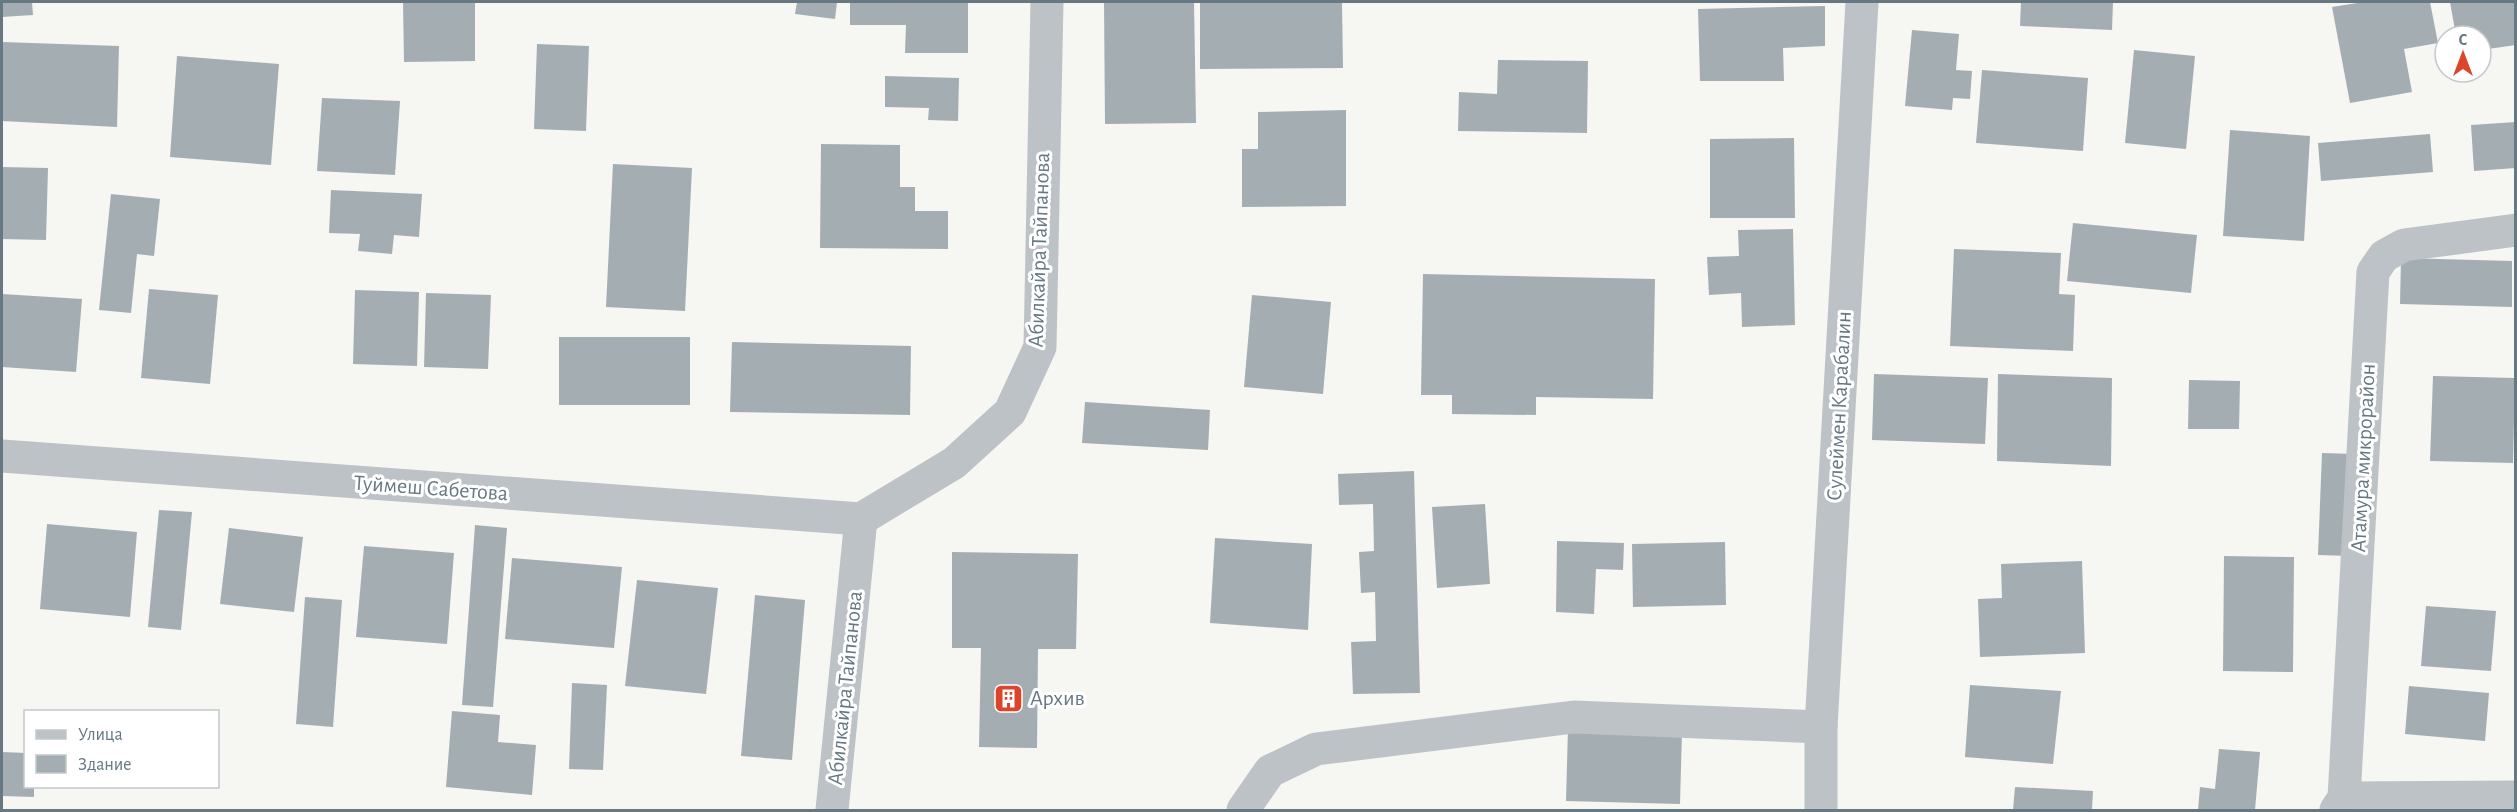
<svg xmlns="http://www.w3.org/2000/svg" width="2517" height="812" font-family="'Alegreya Sans',sans-serif">
<style>
.building{fill:#a4aeb2}
.lines{fill:none;stroke-linecap:round;stroke-linejoin:round}
.street{stroke:#bcc2c5;stroke-width:33}
.labels{text-anchor:middle;dominant-baseline:central;stroke-width:6;stroke-linejoin:round;paint-order:stroke}
.street-label{font-size:22px;fill:#667983;stroke:#fff}
.poi-label{font-size:22px;fill:#667983;stroke:#fff;text-anchor:start}
</style>
<rect width="100%" height="100%" fill="#f6f6f3"/>
<g class="building">
<path d="M2 2H32L33 15 2 17Z"/>
<path d="M403 2H475V61L404 62Z"/>
<path d="M797 2H837L835 19 795 14Z"/>
<path d="M850 2H968V53H905L906 25H850Z"/>
<path d="M1104 2H1194L1196 123 1105 124Z"/>
<path d="M1200 2H1342L1343 68 1200 69Z"/>
<path d="M2021 2H2113L2112 30 2020 26Z"/>
<path d="M2364 2H2430L2438 43 2404 49 2412 92 2350 103 2332 7Z"/>
<path d="M2450 2H2516V45L2481 50V36H2456Z"/>
<path d="M1825 6V46L1783 48 1784 81H1700L1698 9Z"/>
<path d="M1912 30 1959 34 1956 70 1972 71 1970 99 1953 98 1952 110 1905 106Z"/>
<path d="M2 42 119 46 117 127 2 121Z"/>
<path d="M537 44 589 46 586 131 534 129Z"/>
<path d="M2134 50 2195 56 2186 149 2125 143Z"/>
<path d="M177 56 279 64 271 165 170 157Z"/>
<path d="M1498 60 1588 61 1587 133 1458 131 1459 92 1497 94Z"/>
<path d="M1982 70 2088 78 2083 151 1976 143Z"/>
<path d="M885 76 959 78 958 121 928 120 929 108 885 107Z"/>
<path d="M322 98 400 101 395 175 317 171Z"/>
<path d="M1346 110V206L1242 207V149H1258V112Z"/>
<path d="M2516 122V168L2474 171 2471 125Z"/>
<path d="M2230 130 2310 136 2304 241 2223 236Z"/>
<path d="M2430 134 2433 172 2321 181 2318 143Z"/>
<path d="M1794 138 1795 218H1710V139Z"/>
<path d="M821 144 900 145V187H915V211H948V249L820 248Z"/>
<path d="M613 164 692 168 685 311 606 307Z"/>
<path d="M2 167 48 168 46 240 2 239Z"/>
<path d="M331 190 422 194 419 237 394 235 392 254 358 251 360 234 329 233Z"/>
<path d="M111 194 160 199 154 256 137 254 131 313 99 310Z"/>
<path d="M2073 223 2197 235 2191 293 2067 281Z"/>
<path d="M1793 229 1795 325 1742 327 1741 293 1709 295 1707 257 1739 256 1738 230Z"/>
<path d="M1954 249 2061 253 2059 294 2075 295 2073 351 1950 346Z"/>
<path d="M2401 258 2512 261V307L2400 304Z"/>
<path d="M1423 274 1655 279 1653 399 1536 397V415L1452 414V395H1421Z"/>
<path d="M149 289 218 295 210 384 141 378Z"/>
<path d="M355 290 419 292 417 366 353 364Z"/>
<path d="M426 293 491 295 488 369 424 367Z"/>
<path d="M2 294 82 299 76 372 2 367Z"/>
<path d="M1252 295 1331 302 1323 394 1244 387Z"/>
<rect x="559" y="337" width="131" height="68"/>
<path d="M732 342 911 346 910 415 730 412Z"/>
<path d="M1874 374 1988 378 1985 444 1872 440Z"/>
<path d="M1998 374 2112 378 2111 466 1997 461Z"/>
<path d="M2433 376 2515 378 2513 463 2430 461Z"/>
<path d="M2189 380 2240 381 2239 429H2188Z"/>
<path d="M1085 402 1210 410 1208 450 1082 443Z"/>
<path d="M2322 453 2355 454 2351 556 2318 555Z"/>
<path d="M1414 471 1420 693 1353 694 1351 642 1376 641 1375 592 1361 593 1359 552 1374 551 1373 504 1339 505 1338 474Z"/>
<path d="M1485 504 1490 584 1437 588 1432 507Z"/>
<path d="M159 510 192 512 181 630 148 627Z"/>
<path d="M47 524 137 532 130 617 40 609Z"/>
<path d="M475 525 507 528 493 707 462 705Z"/>
<path d="M229 528 303 537 294 612 220 604Z"/>
<path d="M1215 538 1312 544 1308 630 1210 623Z"/>
<path d="M1557 541 1624 543 1623 570 1596 569 1594 614 1556 612Z"/>
<path d="M1725 542 1726 605 1633 607 1632 544Z"/>
<path d="M364 546 454 553 447 644 356 637Z"/>
<path d="M952 552 1078 554 1076 649H1038L1037 748 979 747 981 648H952Z"/>
<path d="M2224 556 2294 557 2293 672 2223 671Z"/>
<path d="M512 558 622 567 614 648 505 639Z"/>
<path d="M2082 561 2085 653 1980 657 1978 599 2002 598 2001 564Z"/>
<path d="M637 580 718 588 706 694 625 686Z"/>
<path d="M755 595 805 600 792 760 741 756Z"/>
<path d="M305 597 342 600 333 727 296 724Z"/>
<path d="M2426 606 2496 611 2491 671 2421 666Z"/>
<path d="M572 683 607 685 603 770 569 769Z"/>
<path d="M1970 685 2061 691 2053 764 1965 757Z"/>
<path d="M2409 686 2489 693 2485 741 2405 734Z"/>
<path d="M452 711 500 715 498 742 536 745 532 795 446 787Z"/>
<path d="M1568 728 1682 731 1680 804 1566 801Z"/>
<path d="M2219 749 2260 752 2255 810H2198L2200 787 2215 789Z"/>
<path d="M2 752 26 753V786H34V797L2 796Z"/>
<path d="M2015 787 2093 791 2092 810H2013Z"/>
</g>
<g class="lines">
<g class="street">
<path d="M2 456 861 519"/>
<path d="M2344 798 2516 797"/>
<path d="M832 810 861 519 954 463 1010 412 1040 347 1047 2"/>
<path d="M1243 810 1270 771 1316 749 1574 717 1821 727"/>
<path d="M1821 810V727L1862 2"/>
<path d="M2336 810 2344 798 2373 272 2384 256 2404 245 2516 230"/>
</g>
</g>
<defs>
<symbol id="building-square" viewBox="-11 -11 22 22"><rect x="-9" y="-9" width="18" height="18" rx="4" fill="#dc442c" stroke="#fff"/><path d="M-4-6H4V6H1V3H-1V6H-4ZM-2.5-4.3h1.7v1.8h-1.7ZM.8-4.3h1.7v1.8H.8ZM-2.5-1h1.7V.8h-1.7ZM.8-1h1.7V.8H.8Z" fill="#fff"/></symbol>
</defs>
<g fill-rule="evenodd">
<use href="#building-square" x="992" y="682" width="33" height="33"/>
</g>
<g class="labels">
<g class="street-label">
<text transform="translate(1039 250) rotate(-88)">Абилкайра Тайпанова</text>
<text transform="translate(1839 406) rotate(-87)">Сулеймен Карабалин</text>
<text transform="translate(2363 458) rotate(-87)">Атамура микрорайон</text>
<text transform="translate(431 488) rotate(4)">Туймеш Сабетова</text>
<text transform="translate(845 688) rotate(-84)">Абилкайра Тайпанова</text>
</g>
<g class="poi-label">
<text x="1030" y="698">Архив</text>
</g>
</g>
<rect width="2517" height="812" fill="none" stroke="#667983" stroke-width="6"/>
<rect x="24" y="710" width="195" height="78" fill="#ffffff" stroke="#c2c9cd" stroke-width="1.5"/>
<rect x="36" y="730" width="30" height="9" fill="#bcc2c5" stroke="#c2c9cd" stroke-width="1.5"/>
<text x="78" y="740" font-size="18" fill="#667983">Улица</text>
<rect x="36" y="755" width="30" height="18" fill="#a4aeb2" stroke="#c2c9cd" stroke-width="1.5"/>
<text x="78" y="770" font-size="18" fill="#667983">Здание</text>
<g transform="translate(2463 54)"><circle r="28" fill="#ffffff" stroke="#c2c9cd" stroke-width="1.5"/>
<path d="M0-4.5L10 22L0 15L-10 22Z" fill="#dc442c"/>
<text y="-9" font-size="16" font-weight="bold" text-anchor="middle" fill="#667983">С</text>
</g>
</svg>
